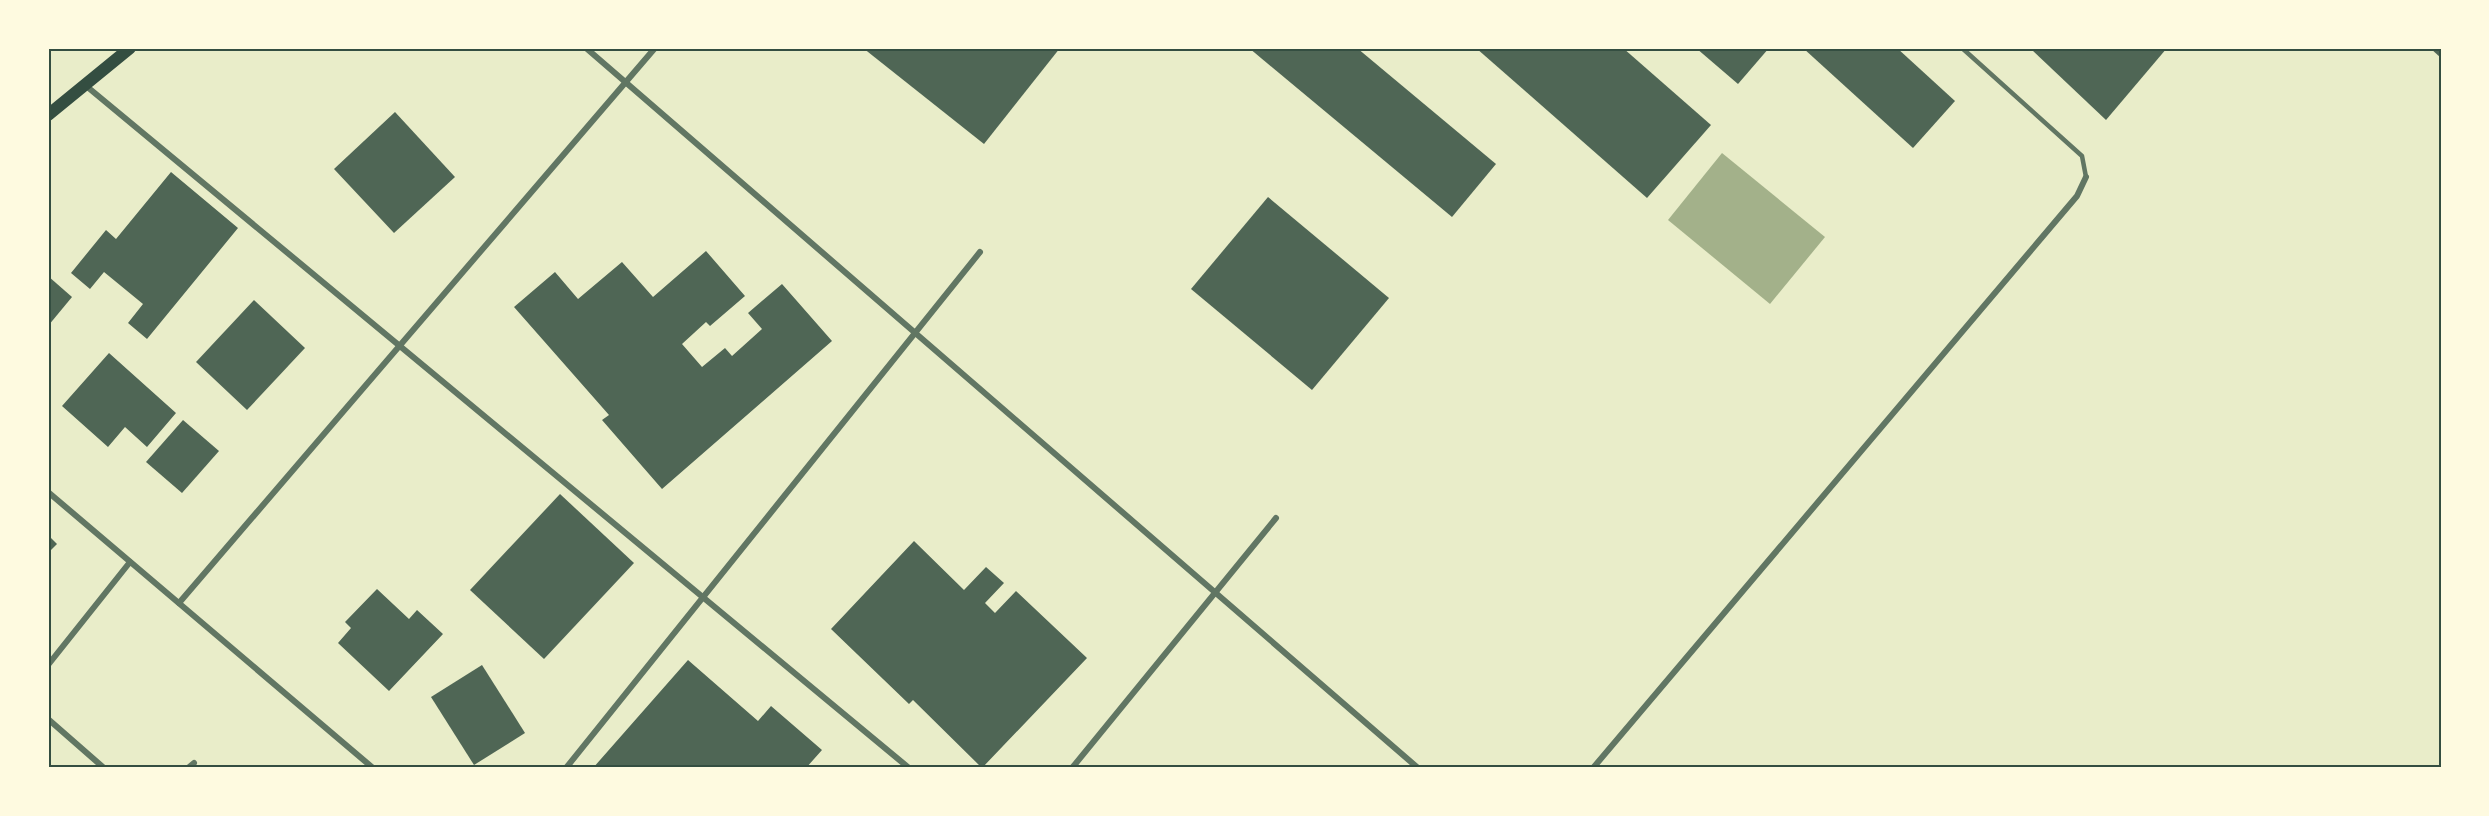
<svg xmlns="http://www.w3.org/2000/svg" width="2489" height="816" font-family="'Fira Sans Condensed',sans-serif">
<style>
.water{fill:#a3b18a}
.building{fill:#4f6655}
.lines{fill:none;stroke-linecap:round;stroke-linejoin:round}
.service{stroke:#617663;stroke-width:4.5}
.minor{stroke:#617663;stroke-width:6}
.secondary{stroke:#344e41;stroke-width:12}
.neatline{fill:none;stroke:#344e41;stroke-width:2}
</style>
<rect width="100%" height="100%" fill="#e9edc9"/>
<path class="water" d="M1722 153 1825 237 1770 304 1668 220Z"/>
<g class="building">
<path d="M863 48H1060L984 144Z"/>
<path d="M1249 48H1357L1496 164 1452 217Z"/>
<path d="M1476 48H1623L1711 125 1647 198Z"/>
<path d="M1696 48H1769L1738 84Z"/>
<path d="M1803 48H1897L1955 101 1913 148Z"/>
<path d="M2030 48H2167L2106 120Z"/>
<path d="M2430 48H2441V58Z"/>
<path d="M395 112 455 177 394 233 334 169Z"/>
<path d="M171 172 238 228 147 339 128 323 143 304 104 272 90 289 71 273 106 230 116 239Z"/>
<path d="M1268 197 1389 298 1312 390 1191 289Z"/>
<path d="M706 251 745 296 710 326 706 322 682 344 702 367 725 348 732 356 762 329 748 313 782 284 832 341 662 489 602 420 609 415 514 307 555 272 578 299 622 262 653 297Z"/>
<path d="M48 276 72 297 48 326Z"/>
<path d="M254 300 305 348 247 410 196 362Z"/>
<path d="M109 353 176 413 147 447 125 427 108 447 62 406Z"/>
<path d="M183 420 219 451 182 493 146 462Z"/>
<path d="M560 494 634 563 544 659 470 590Z"/>
<path d="M48 535 57 544 48 553Z"/>
<path d="M914 541 964 590 986 567 1004 583 985 603 995 613 1016 591 1087 658 982 768 913 700 909 704 831 629Z"/>
<path d="M377 589 409 619 417 610 443 634 389 691 338 643 351 628 345 622Z"/>
<path d="M688 660 758 721 771 706 822 750 806 768H593Z"/>
<path d="M482 665 525 733 474 765 431 697Z"/>
</g>
<g class="lines">
<path class="service" d="M1962 48 2082 156 2086 177"/>
<g class="minor">
<path d="M586 48 1418 768"/>
<path d="M85 85 909 768"/>
<path d="M48 492 373 768"/>
<path d="M179 603 655 48"/>
<path d="M48 665 130 562"/>
<path d="M48 719 104 768"/>
<path d="M188 768 194 763"/>
<path d="M566 768 980 252"/>
<path d="M1072 768 1276 518"/>
<path d="M1593 768 2077 196 2086 177"/>
</g>
<path class="secondary" d="M48 115 130 48"/>
</g>
<rect width="2489" height="816" fill="none" stroke="#fefae0" stroke-width="99"/>
<rect x="50" y="50" width="2390" height="716" class="neatline"/>
</svg>
